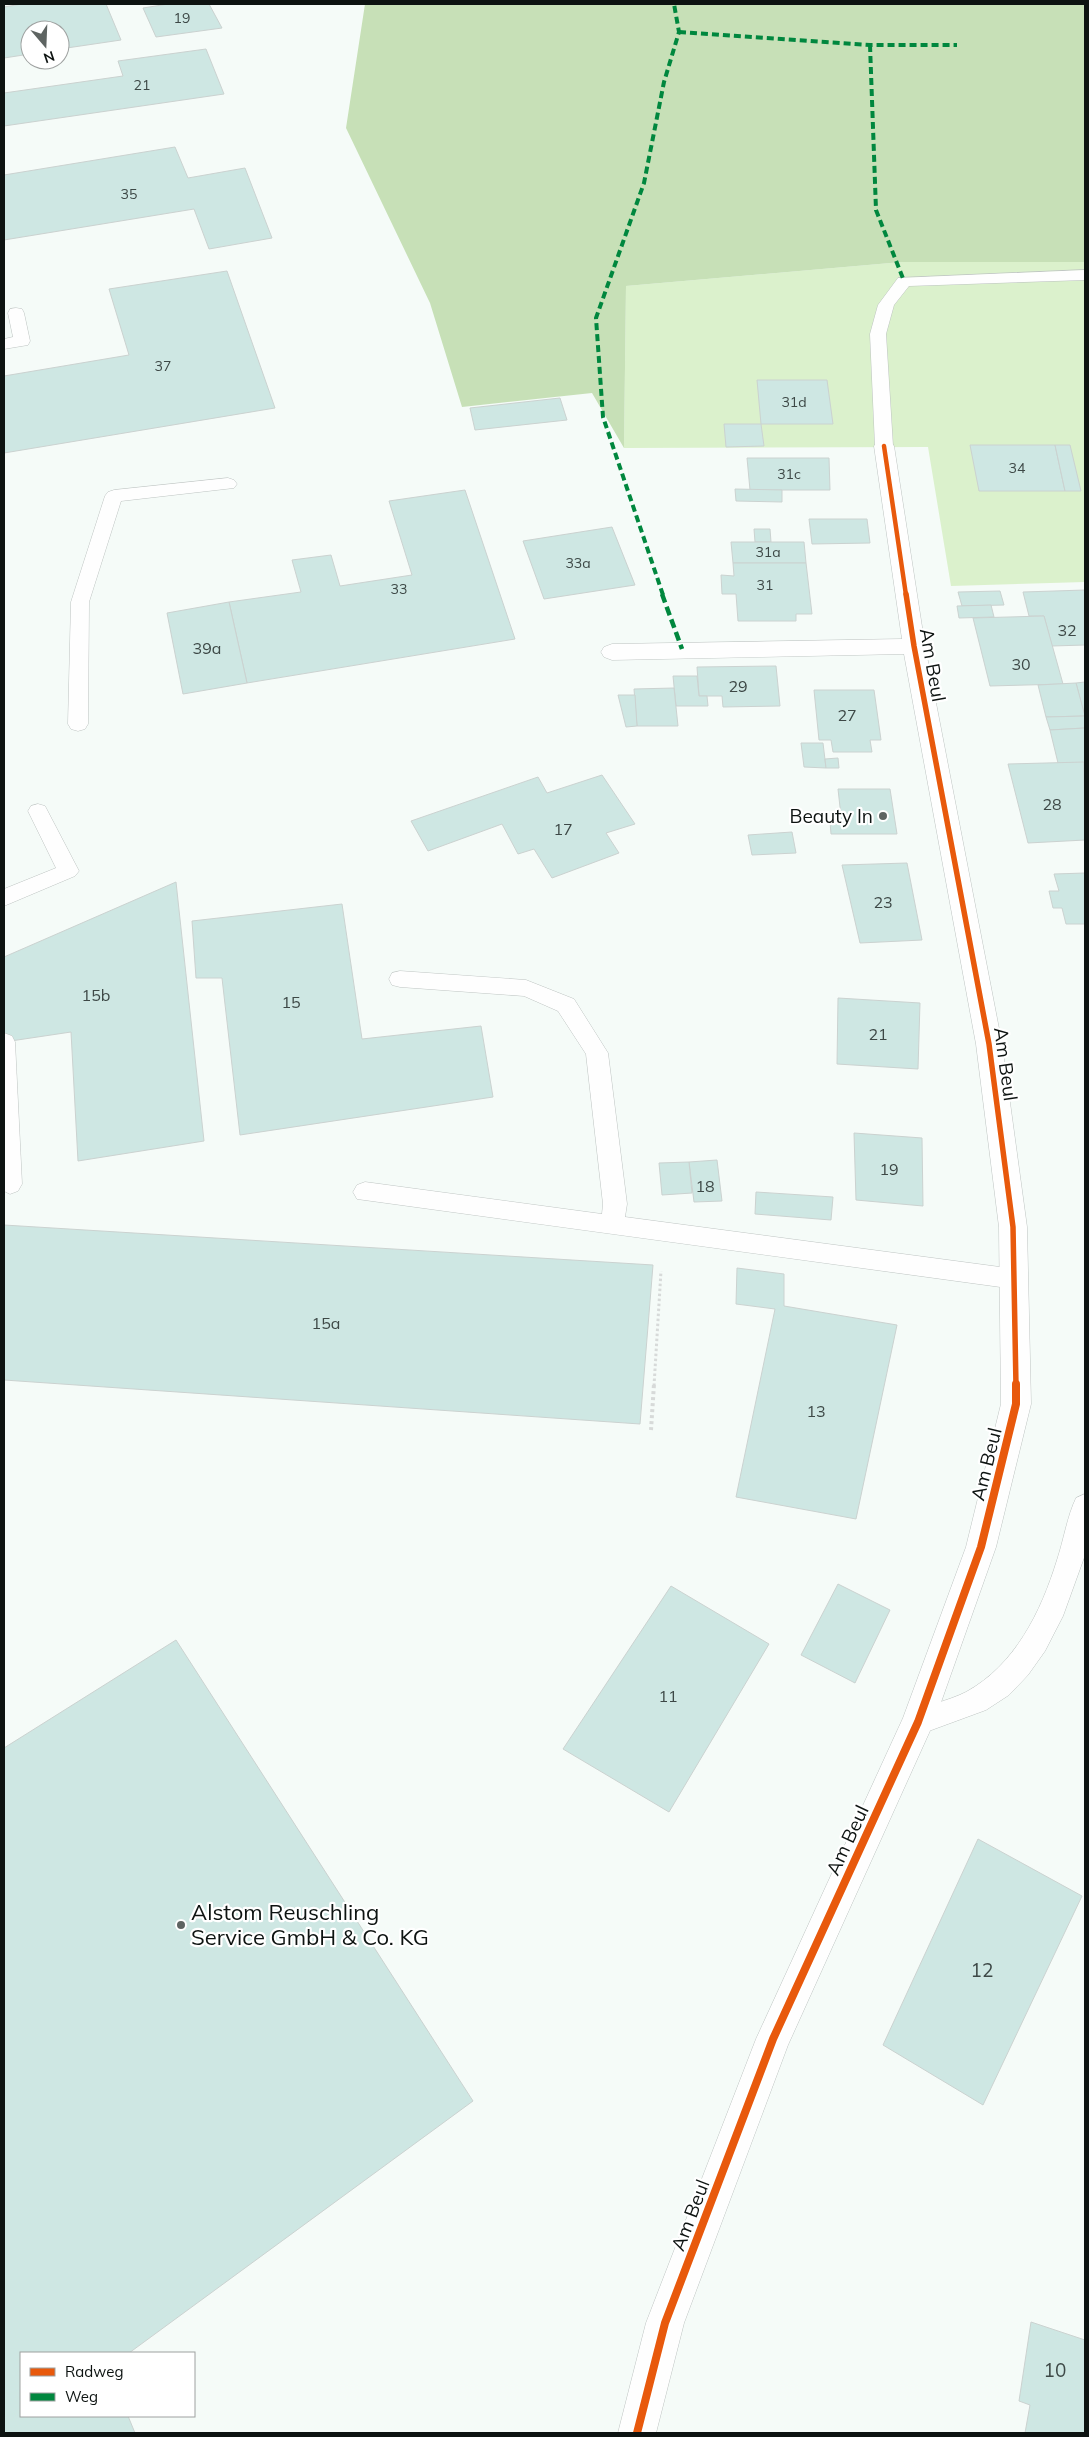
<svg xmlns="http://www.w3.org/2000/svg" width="1089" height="2437" font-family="Mulish,sans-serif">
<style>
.green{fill:#dbf1cc}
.forest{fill:#c7e0b7}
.building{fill:#cee7e3;stroke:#cbd2d0}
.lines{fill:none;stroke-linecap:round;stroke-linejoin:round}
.service-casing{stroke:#bec4c2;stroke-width:1}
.minor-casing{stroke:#bec4c2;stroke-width:1}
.path-far1{stroke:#d7dad9;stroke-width:3;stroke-dasharray:2.5 2.5;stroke-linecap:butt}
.path{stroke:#d7dad9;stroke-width:4;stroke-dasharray:3 3;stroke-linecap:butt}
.service{fill:#fefefe;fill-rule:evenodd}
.minor{fill:#fefefe;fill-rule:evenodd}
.quiet-far1{stroke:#00873e;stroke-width:4;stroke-dasharray:7 4;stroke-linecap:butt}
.quiet{stroke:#00873e;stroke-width:4.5;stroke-dasharray:9 4.5;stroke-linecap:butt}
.cycleway-far2-casing{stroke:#fff;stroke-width:6}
.cycleway-far1-casing{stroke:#fff;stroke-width:9}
.cycleway-casing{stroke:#fff;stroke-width:11}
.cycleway-far2{stroke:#e8590c;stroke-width:4.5}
.cycleway-far1{stroke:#e8590c;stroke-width:5.5}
.cycleway{stroke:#e8590c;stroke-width:8}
.poi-dot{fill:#5e6462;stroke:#fff;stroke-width:2}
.labels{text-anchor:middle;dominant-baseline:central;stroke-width:4.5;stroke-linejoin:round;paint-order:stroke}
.far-number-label{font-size:14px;fill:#3d4846}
.number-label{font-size:16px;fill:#3d4846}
.street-label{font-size:19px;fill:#0d1311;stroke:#fff}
.poi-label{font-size:19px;fill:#0d1311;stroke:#fff;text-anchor:end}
.near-number-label{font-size:19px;fill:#3d4846}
.near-poi-label{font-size:22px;fill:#0d1311;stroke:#fff;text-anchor:start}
</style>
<rect width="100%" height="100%" fill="#f5fbf8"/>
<path class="green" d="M902 262H1085V582L951 586 928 447 624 448 626 286Z"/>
<path class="forest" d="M365 4H1085V262H902L626 286 624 448 592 393 462 407 430 303 346 128Z"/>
<g class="building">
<path d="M22 4H106L121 40 60 49V30H30V54L4 58V7Z"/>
<path d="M168 4H209L222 28 156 37 143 8Z"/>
<path d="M206 49 224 94 4 126V93L123 76 118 61Z"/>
<path d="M175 147 188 178 245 168 272 238 209 249 194 209 4 240V175Z"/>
<path d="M227 271 275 408 4 453V376L129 355 109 289Z"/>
<path d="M757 380H827L833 424H761Z"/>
<path d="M560 398 567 420 475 430 470 408Z"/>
<path d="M724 424H761L764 446 726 447Z"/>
<path d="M970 445H1055L1065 491H979Z"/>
<path d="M1055 445H1070L1081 491H1065Z"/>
<path d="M747 458H829L830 490H750Z"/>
<path d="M735 489 782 490V502L736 501Z"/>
<path d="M465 490 515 639 247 683 229 602 301 592 292 560 331 555 340 586 412 575 389 501Z"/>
<path d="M809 519H867L870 543 812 544Z"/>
<path d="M612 527 635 585 544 599 523 541Z"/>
<path d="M754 529H770L771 542H755Z"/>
<path d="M731 542H804L806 563H733Z"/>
<path d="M733 563H806L812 614H796V621H738L736 594H722L721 575 734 576Z"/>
<path d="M1085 590V645L1052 646 1044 616H1029L1023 592Z"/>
<path d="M1000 591 1004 605 962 606 958 592Z"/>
<path d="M229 602 247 683 183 694 167 613Z"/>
<path d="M991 605 994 617 959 618 957 606Z"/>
<path d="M1044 616 1063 684 990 686 973 618Z"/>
<path d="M776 666 780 706 723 707 722 696H699L697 667Z"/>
<path d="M673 676H697L699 696H707L708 706H676Z"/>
<path d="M1085 682V718L1076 683Z"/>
<path d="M1076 683 1085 716 1046 717 1038 685Z"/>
<path d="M674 688 678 726H637L634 689Z"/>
<path d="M814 690H874L881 740H870L872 752H833L831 740H819Z"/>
<path d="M618 695H635L637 726 626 727Z"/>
<path d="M1085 716V728L1050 730 1046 717Z"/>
<path d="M1085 728V763H1058L1050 730Z"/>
<path d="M801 743H823L826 768 804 767Z"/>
<path d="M838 758 839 768H826L825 759Z"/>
<path d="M1084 762 1085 840 1028 843 1008 764Z"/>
<path d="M602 775 635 824 606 833 619 853 552 878 534 849 518 854 502 824 428 851 411 821 538 777 547 793Z"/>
<path d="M838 789H890L897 834H831L830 822 834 823 833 816H841Z"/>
<path d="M792 832 796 853 752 855 748 835Z"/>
<path d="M907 863 922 940 860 943 842 865Z"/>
<path d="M1085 873V924H1066L1062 908H1053L1049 891H1059L1054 874Z"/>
<path d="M176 882 204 1141 78 1161 71 1032 4 1042V957Z"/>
<path d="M342 904 362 1039 481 1026 493 1097 240 1135 222 978H196L192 921Z"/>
<path d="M838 998 920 1003 918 1069 837 1064Z"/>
<path d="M854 1133 922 1138 923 1206 856 1200Z"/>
<path d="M717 1160 722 1201 694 1202 689 1162Z"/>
<path d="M689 1162 692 1193 662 1195 659 1163Z"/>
<path d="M756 1192 833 1197 831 1220 755 1214Z"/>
<path d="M4 1225 653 1265 640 1424 4 1380Z"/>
<path d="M737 1268 784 1274V1306L897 1325 856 1519 736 1497 775 1309 736 1304Z"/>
<path d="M838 1584 890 1610 855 1683 801 1655Z"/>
<path d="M671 1586 769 1644 669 1812 563 1749Z"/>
<path d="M176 1640 473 2101 129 2353H21V2416H128L135 2433H4V1748Z"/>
<path d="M978 1839 1082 1896 983 2105 883 2045Z"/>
<path d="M1031 2322 1085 2340V2433H1025L1030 2405 1019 2401Z"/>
</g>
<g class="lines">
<defs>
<g id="service">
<path d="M1085 270V280L909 286 894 305 886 334 893 446 890 450H878L875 446 870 334 878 305 898 278Z"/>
<path d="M16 308 22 309 24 313 30 341 28 345 4 349V339L13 337 8 313 10 309Z"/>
<path d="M228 478 234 480 237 484 234 488 121 501 89 602 88 724 85 729 78 731 71 729 68 724 71 602 105 496 108 492 114 490Z"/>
<path d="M38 804 45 806 79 871 75 876 4 906V889L56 868 28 811 31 806Z"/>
<path d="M400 971 526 980 574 999 608 1053 627 1204 625 1217 1015 1269 1024 1272 1027 1279 1024 1286 1015 1289 357 1199 353 1192 357 1185 365 1182 602 1214 603 1204 586 1054 558 1011 524 996 400 987 392 985 389 979 392 973Z"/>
<path d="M4 1033 12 1036 15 1042 22 1184 18 1191 10 1194 4 1191Z"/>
<path d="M1085 1494V1555L1063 1616 1045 1651 1028 1675 1009 1695 986 1710 918 1735 908 1731 904 1722 908 1713C927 1705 948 1701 966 1692 1015 1665 1041 1612 1057 1560 1064 1539 1067 1517 1076 1498Z"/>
</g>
<path id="minor" d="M884 440 891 442 894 446 925 646 1002 1044 1027 1227 1031 1404 996 1547 934 1722 788 2045 684 2323 656 2433H618L646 2323 756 2039 903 1718 966 1547 1001 1404 999 1227 976 1044 904 654 612 660 604 657 601 652 604 647 612 644 902 639 874 446 877 442Z"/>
</defs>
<use href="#service" class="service-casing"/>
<use href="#minor" class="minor-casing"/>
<path class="path-far1" d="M654 1386 661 1271"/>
<path class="path" d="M651 1430 654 1384"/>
<use href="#service" class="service"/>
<use href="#minor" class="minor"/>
<g class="quiet-far1">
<path d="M679 32 870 45H957"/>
<path d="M870 45 876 210 904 281"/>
<path d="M663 595 603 417 596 318 644 183 664 82 679 32 674 4"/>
</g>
<path class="quiet" d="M662 594 682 649"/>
<defs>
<path id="cycleway-far2" d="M884 446 906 595"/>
<path id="cycleway-far1" d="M906 594 914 646 989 1044 1013 1227 1016 1386"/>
<path id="cycleway" d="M637 2433 665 2323 773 2039 918 1722 981 1547 1016 1404V1384"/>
</defs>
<use href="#cycleway-far2" class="cycleway-far2-casing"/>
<use href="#cycleway-far1" class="cycleway-far1-casing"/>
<use href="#cycleway" class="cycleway-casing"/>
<use href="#cycleway-far2" class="cycleway-far2"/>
<use href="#cycleway-far1" class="cycleway-far1"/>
<use href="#cycleway" class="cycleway"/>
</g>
<g class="poi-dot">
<circle cx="883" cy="816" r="5"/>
<circle cx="181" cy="1925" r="5"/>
</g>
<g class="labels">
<g class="far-number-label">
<text x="182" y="18">19</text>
<text x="142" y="85">21</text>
<text x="129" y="194">35</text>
<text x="163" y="366">37</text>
<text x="794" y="402">31d</text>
<text x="1017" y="468">34</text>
<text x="789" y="474">31c</text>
<text x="768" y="552">31a</text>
<text x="578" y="563">33a</text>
<text x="765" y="585">31</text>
<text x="399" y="589">33</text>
</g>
<g class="number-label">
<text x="1067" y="630">32</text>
<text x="207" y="648">39a</text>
<text x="1021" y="664">30</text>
<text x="738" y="686">29</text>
<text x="847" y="715">27</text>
<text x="1052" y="804">28</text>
<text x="563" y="829">17</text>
<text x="883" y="902">23</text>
<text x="96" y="995">15b</text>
<text x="291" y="1002">15</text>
<text x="878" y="1034">21</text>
<text x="889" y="1169">19</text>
<text x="705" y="1186">18</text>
<text x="326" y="1323">15a</text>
<text x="816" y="1411">13</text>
<text x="668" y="1696">11</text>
</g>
<g class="street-label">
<text transform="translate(933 665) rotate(80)">Am Beul</text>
<text transform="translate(1006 1064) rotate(82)">Am Beul</text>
<text transform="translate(986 1464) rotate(-76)">Am Beul</text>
<text transform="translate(847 1840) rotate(-65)">Am Beul</text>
<text transform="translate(690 2215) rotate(-69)">Am Beul</text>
</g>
<g class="poi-label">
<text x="873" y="816">Beauty In</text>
</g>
<g class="near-number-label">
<text x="982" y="1970">12</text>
<text x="1055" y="2370">10</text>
</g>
<g class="near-poi-label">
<text x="191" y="1912">Alstom Reuschling<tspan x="191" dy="25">Service GmbH &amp; Co. KG</tspan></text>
</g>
</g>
<rect width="1089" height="2437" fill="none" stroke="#0d1311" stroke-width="10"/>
<rect x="20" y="2352" width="175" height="65" fill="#ffffff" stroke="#9ea1a0"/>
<rect x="30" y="2368" width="25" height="8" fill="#e8590c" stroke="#9ea1a0"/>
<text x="65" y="2377" font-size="15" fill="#0d1311">Radweg</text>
<rect x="30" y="2393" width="25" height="8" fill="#00873e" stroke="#9ea1a0"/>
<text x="65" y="2402" font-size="15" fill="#0d1311">Weg</text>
<g transform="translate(45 45) rotate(161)"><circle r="24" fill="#ffffff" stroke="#9ea1a0"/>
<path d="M0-4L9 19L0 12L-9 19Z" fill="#5e6462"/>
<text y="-8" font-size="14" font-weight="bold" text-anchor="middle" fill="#0d1311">N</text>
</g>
</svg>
